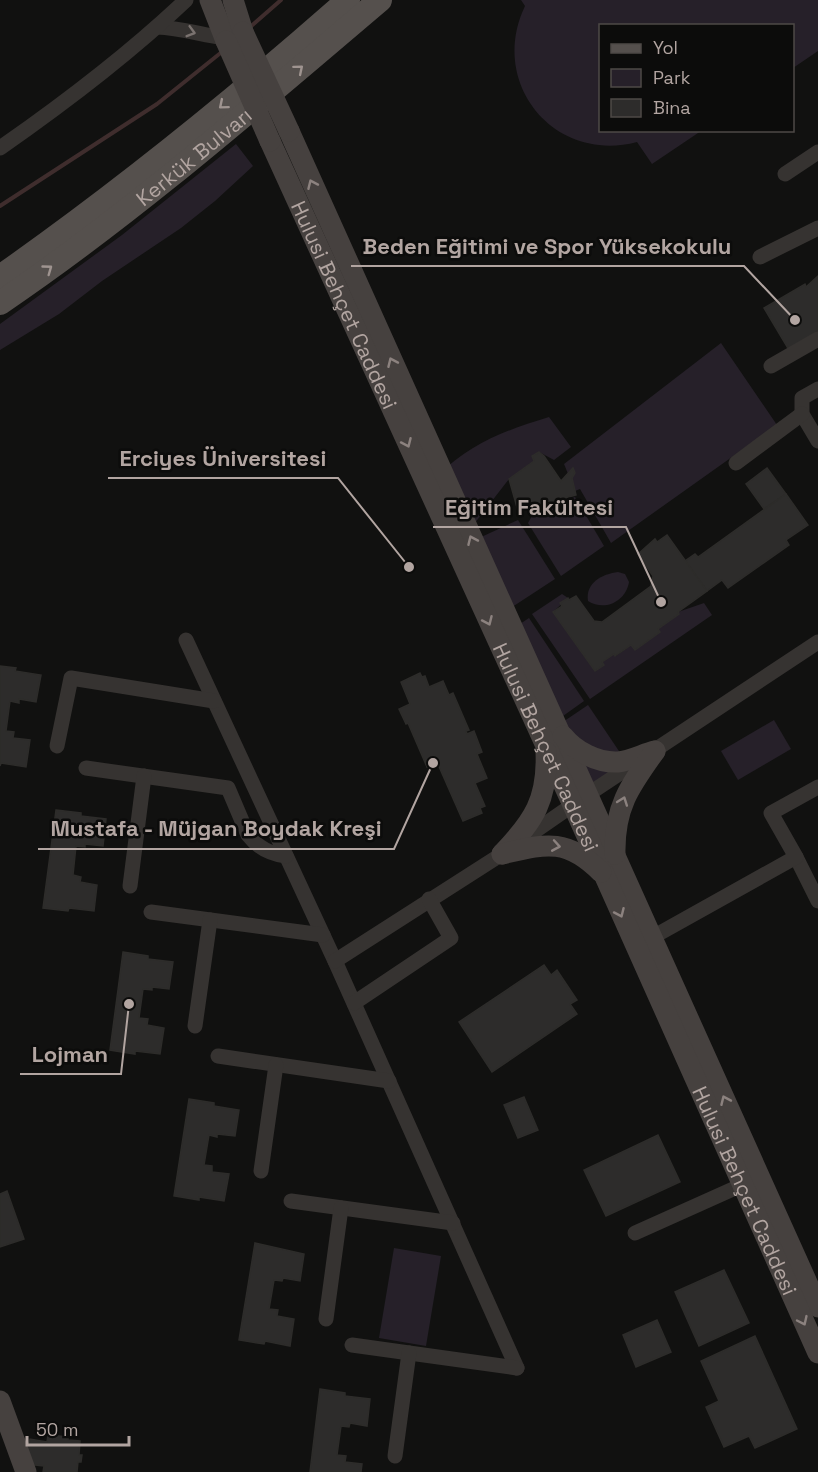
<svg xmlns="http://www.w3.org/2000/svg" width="818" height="1472" font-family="'Space Grotesk',sans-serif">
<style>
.green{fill:#262029}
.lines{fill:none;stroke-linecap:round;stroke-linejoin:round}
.stream{stroke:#3f2d2d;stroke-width:4}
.building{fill:#2d2c2b;stroke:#2d2c2a;stroke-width:1.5}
.street{stroke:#363331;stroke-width:15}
.secondary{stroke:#46413f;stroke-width:21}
.primary{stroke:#55504d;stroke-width:24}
.secondary-bridge{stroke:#46413f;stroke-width:21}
.oneway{stroke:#7a726f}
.oneway2{stroke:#9f9490}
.oneway3{stroke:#8c827f}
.labels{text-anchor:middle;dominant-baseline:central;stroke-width:5;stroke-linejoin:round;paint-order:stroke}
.street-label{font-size:21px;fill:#b2a5a1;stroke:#0c0c0b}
.leader{fill:none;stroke:#b2a5a1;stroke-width:2}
.callout-dot{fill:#b2a5a1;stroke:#0c0c0b;stroke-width:2}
.callout-label{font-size:22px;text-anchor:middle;font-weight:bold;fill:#b2a5a1;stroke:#0c0c0b;stroke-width:5;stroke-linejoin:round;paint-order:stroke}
</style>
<rect width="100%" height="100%" fill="#111110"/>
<g class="green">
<path d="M521 0H818V51L793 68 792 26H600V130L701 131 652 164 637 142C554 164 488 83 525 6Z"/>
<path d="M236 144 253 166 215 201 181 228 102 281 59 314 0 350V324L122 235Z"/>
<path d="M721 343 777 425 611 543 580 489 575 491 564 464Z"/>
<path d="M549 417 571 447 554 460 539 452 532 456 534 461 509 479 464 537 437 476C472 443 503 431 549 417Z"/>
<path d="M575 497 604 546 561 576 528 523 533 514Z"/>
<path d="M518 520 555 579 500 615 466 544Z"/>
<path d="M618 572 625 574 629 582C626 601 605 612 588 601 585 583 602 574 618 572Z"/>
<path d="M562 594 568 598 553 612 595 671 604 665 602 662 614 654 616 656 631 645 635 650 660 632 658 629 678 612 704 603 712 615 590 699 532 614Z"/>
<path d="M529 618 584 701 549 726 508 632Z"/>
<path d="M588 705 627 763 599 782 586 784 551 730Z"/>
<path d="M774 720 791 749 738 780 721 751Z"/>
<path d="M394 1248 441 1256 426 1346 379 1338Z"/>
</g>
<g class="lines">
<g class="stream">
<path d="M249 28 281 0"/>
<path d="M0 206 157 104 223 51"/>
</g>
</g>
<g class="building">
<path d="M818 276V332L789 350 764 308 805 284 806 287Z"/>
<path d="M539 452 544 456 561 481 573 468 575 473 572 478 576 495 518 511 509 479 534 461 532 456Z"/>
<path d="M767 468 786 494 764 509 746 484Z"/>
<path d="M786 494 808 525 786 540 789 545 728 588 722 580 707 591 685 561 695 554 698 557Z"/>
<path d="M667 535 707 591 678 612 679 614 658 629 660 632 635 650 631 645 615 656 614 654 602 662 604 665 595 671 553 612 562 606 560 603 568 598 569 600 576 596 594 621 602 622 651 586 653 576 638 554 655 539 657 542Z"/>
<path d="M0 666 16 668 15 671 41 675 36 702 19 699V703L10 701 6 731 14 732 13 738 30 740 26 767 1 763 0 766Z"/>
<path d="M420 673 422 677 425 676 429 687 443 681 449 695 453 693 469 730 466 731 467 734 474 731 482 752 477 754 487 778 475 783 485 806 480 808 482 813 463 821 437 762 427 767 408 723 406 724 399 709 410 704 401 682Z"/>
<path d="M56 810 81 813V816L106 819 103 846 85 844V847L76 846 73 875 81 877 80 882 97 885 94 911 69 908 68 911 43 908Z"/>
<path d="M123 952 148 956V959L173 962 169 989 152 987V990L143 989 139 1018 148 1019 147 1025 164 1028 160 1054 135 1051V1054L110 1050Z"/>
<path d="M544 965 551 975 557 970 577 1000 570 1004 577 1014 492 1072 459 1022Z"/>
<path d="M524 1097 538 1130 518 1138 504 1105Z"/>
<path d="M189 1099 214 1103V1106L239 1110 235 1136 217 1134V1137L209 1135 204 1165 212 1166V1172L229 1174 224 1201 199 1197V1200L174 1196Z"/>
<path d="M658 1135 680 1182 606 1216 584 1170Z"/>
<path d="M7 1191 24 1239 0 1247V1194Z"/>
<path d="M255 1243 304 1254 300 1281 283 1278 282 1281 274 1280 269 1309 278 1310 277 1316 294 1319 290 1346 265 1341 264 1344 239 1340Z"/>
<path d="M724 1270 749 1323 699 1346 675 1292Z"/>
<path d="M657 1320 671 1352 636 1367 623 1335Z"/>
<path d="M755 1336 797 1429 755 1448 749 1436 724 1447 706 1407 719 1401 701 1361Z"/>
<path d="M320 1389 345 1393V1396L370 1399 367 1426 350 1423 349 1427 341 1426 337 1455 346 1456 345 1462 362 1464 361 1472H310Z"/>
<path d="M48 1435 68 1437V1440L80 1441 79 1455H82L81 1462H78L77 1472H43L44 1466 26 1464V1442L29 1443 30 1439 47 1442Z"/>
</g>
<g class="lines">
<g class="street">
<path d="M157 27C181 28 202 35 225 38"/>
<path d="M0 148C66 102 128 55 186 0"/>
<path d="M785 174 818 152"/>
<path d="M760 257 818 228"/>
<path d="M771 366 818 339"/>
<path d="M818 389 802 398V414L818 441"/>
<path d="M736 463 802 414"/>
<path d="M186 640 335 961 517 1368"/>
<path d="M57 746 71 678 214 701"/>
<path d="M86 768 228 788 248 835C258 848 270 854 286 856"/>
<path d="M796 857 818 901"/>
<path d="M130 886 144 776"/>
<path d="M151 912 323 935"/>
<path d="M651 938 796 857 771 813 818 787"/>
<path d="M335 961 502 854 587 795 818 642"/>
<path d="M354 1003 451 938 429 899"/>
<path d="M195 1026 210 920"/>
<path d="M218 1056 389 1081"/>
<path d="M261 1171 276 1065"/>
<path d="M291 1201 453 1223"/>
<path d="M635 1233 742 1185"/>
<path d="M326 1319 341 1208"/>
<path d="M352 1345 517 1368"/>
<path d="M395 1456 409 1353"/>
</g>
<g class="secondary">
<path d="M210 0 226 41"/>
<path d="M233 0 243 32"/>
<path d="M289 131 818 1307"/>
<path id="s1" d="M270 141 573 805 818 1353"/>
<path d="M563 736C575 751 597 763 618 762 630 761 643 754 655 751"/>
<path d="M502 854C534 821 548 799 546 752"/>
<path d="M502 854C545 844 566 837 601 872"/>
<path d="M615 854C614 808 629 787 655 751"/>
<path d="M0 1401 26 1472"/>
</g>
<g class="primary">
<path d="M0 277C121 192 237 98 348 0"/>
<path id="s2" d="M0 303C134 212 256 105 380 0"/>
</g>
<g class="secondary-bridge">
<path d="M243 32 289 131"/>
<path d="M226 41 270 141"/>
</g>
</g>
<defs><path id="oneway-chevron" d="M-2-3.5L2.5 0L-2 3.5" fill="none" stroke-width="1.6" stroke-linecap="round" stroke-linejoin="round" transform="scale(1.5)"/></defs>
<use class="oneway" href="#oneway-chevron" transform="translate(191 32) rotate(16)"/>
<g class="oneway2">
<use href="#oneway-chevron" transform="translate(299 69) rotate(-40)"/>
<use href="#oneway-chevron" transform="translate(223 105) rotate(140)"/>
<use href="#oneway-chevron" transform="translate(48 269) rotate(-36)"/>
</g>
<g class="oneway3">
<use href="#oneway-chevron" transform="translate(312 184) rotate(-114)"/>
<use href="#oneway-chevron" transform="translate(392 362) rotate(-114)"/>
<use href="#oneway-chevron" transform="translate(407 443) rotate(66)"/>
<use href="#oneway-chevron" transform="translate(472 540) rotate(-114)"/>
<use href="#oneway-chevron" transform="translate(488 621) rotate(66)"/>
<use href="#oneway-chevron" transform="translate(623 801) rotate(-70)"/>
<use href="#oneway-chevron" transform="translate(556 846) rotate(10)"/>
<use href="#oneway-chevron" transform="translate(620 913) rotate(66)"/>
<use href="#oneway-chevron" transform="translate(725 1100) rotate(-114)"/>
<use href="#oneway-chevron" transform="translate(803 1321) rotate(65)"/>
</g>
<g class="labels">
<g class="street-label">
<text stroke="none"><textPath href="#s2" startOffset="243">Kerkük Bulvarı</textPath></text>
<text stroke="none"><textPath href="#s1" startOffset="180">Hulusi Behçet Caddesi</textPath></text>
<text stroke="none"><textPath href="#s1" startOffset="666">Hulusi Behçet Caddesi</textPath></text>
<text stroke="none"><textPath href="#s1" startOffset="1152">Hulusi Behçet Caddesi</textPath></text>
</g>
</g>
<path class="leader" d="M795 320L744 266H351M409 567L338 478H108M661 602L626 527H433M433 763L394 849H38M129 1004L121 1074H20"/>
<g class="callout-dot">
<circle cx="795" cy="320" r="6"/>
<circle cx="409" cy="567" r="6"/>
<circle cx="661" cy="602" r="6"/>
<circle cx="433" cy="763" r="6"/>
<circle cx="129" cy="1004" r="6"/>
</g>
<g class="callout-label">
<text x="547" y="254">Beden Eğitimi ve Spor Yüksekokulu</text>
<text x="223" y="466">Erciyes Üniversitesi</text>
<text x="529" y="515">Eğitim Fakültesi</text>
<text x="216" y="836">Mustafa - Müjgan Boydak Kreşi</text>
<text x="70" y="1062">Lojman</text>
</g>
<rect x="599" y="24" width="195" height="108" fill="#0c0c0b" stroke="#4e4947" stroke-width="1.5"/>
<rect x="611" y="44" width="30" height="9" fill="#55504d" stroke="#4e4947" stroke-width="1.5"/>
<text x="653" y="54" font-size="18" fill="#b2a5a1">Yol</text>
<rect x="611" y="69" width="30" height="18" fill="#262029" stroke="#4e4947" stroke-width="1.5"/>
<text x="653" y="84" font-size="18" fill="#b2a5a1">Park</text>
<rect x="611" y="99" width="30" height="18" fill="#2d2c2b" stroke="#4e4947" stroke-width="1.5"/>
<text x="653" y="114" font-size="18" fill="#b2a5a1">Bina</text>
<path d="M27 1436v9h102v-9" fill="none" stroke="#b2a5a1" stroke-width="3"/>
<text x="36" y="1436" font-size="18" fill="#b2a5a1" stroke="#0c0c0b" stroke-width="4.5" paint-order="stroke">50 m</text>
</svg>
